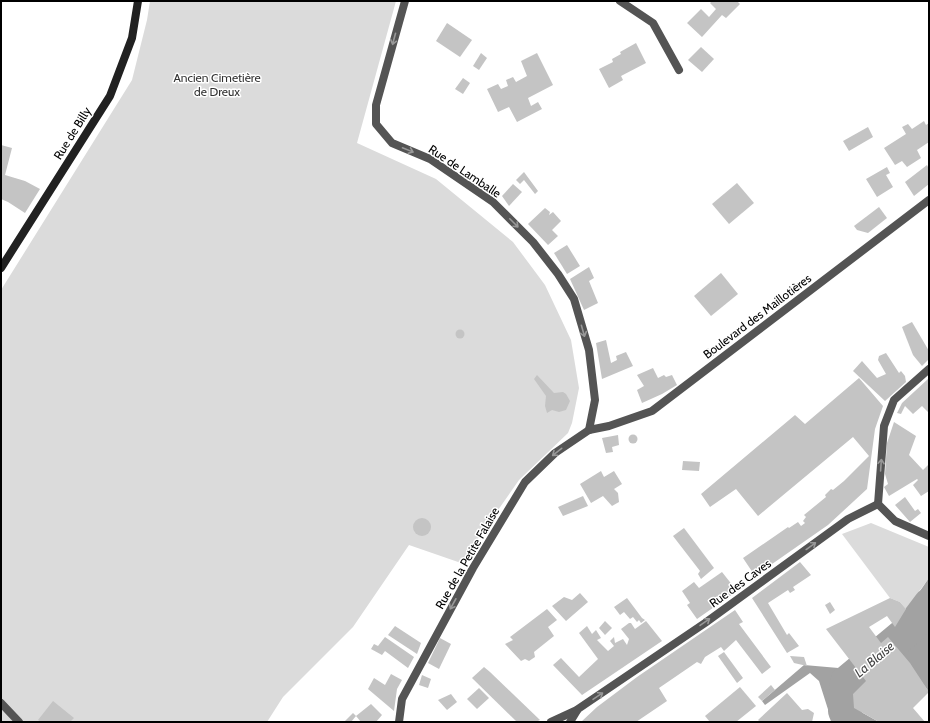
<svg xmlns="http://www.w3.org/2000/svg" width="930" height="723" font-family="Cabin,sans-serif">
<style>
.green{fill:#dbdbdb}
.water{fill:#a2a2a2}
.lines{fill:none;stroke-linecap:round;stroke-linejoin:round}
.river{stroke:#a2a2a2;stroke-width:32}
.building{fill:#c4c4c4}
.lane{stroke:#545454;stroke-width:8}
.street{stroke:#545454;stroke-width:8}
.secondary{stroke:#212121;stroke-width:8}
.oneway{stroke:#989898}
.labels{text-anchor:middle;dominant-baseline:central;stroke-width:3;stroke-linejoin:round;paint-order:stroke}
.park-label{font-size:12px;fill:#323232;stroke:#fff}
.street-label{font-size:12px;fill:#000;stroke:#fff}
.water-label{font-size:13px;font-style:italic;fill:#434343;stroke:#fff}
</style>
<rect width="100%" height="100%" fill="#fff"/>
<g class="green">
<path d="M150 1H396L357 143 436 179 513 242 545 285 571 340 579 388 572 423 568 433 519 480 461 563 409 545 353 627 283 697 267 722H1V290L132 80 147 20Z"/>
<path d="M871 523 929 547V578L906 609 900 602 890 598 842 534Z"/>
</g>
<g class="water">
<path d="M929 578V692L902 655 906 650 904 649 895 627Z"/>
<path d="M804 665 850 669 854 666 866 681 853 694 854 708 879 722H832L819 681 810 673 765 705 762 701Z"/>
</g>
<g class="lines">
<path class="river" d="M849 722 844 711 846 682 911 628 929 604"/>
</g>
<g class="building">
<path d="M712 1H737L740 4 726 18 722 15 702 37 687 23 701 9 709 17 716 9 710 3Z"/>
<path d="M447 23 472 40 460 57 436 41Z"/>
<path d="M636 43 646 63 621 76 623 80 609 88 599 69 613 62 612 59 621 54 620 52Z"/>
<path d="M701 47 714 59 702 72 688 60Z"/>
<path d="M481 53 487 58 479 70 473 66Z"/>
<path d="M537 53 553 85 528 98 531 106 538 102 542 109 517 122 509 107 498 112 487 89 498 84 501 89 508 86 506 80 513 77 516 82 527 76 521 61Z"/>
<path d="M463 78 470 83 463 94 455 89Z"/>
<path d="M924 121 926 125 929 123V142L917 150 921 158 907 167 902 161 895 165 884 148 906 134 902 127 908 124 912 129Z"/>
<path d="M868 127 873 137 849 151 843 141Z"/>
<path d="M1 145 12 148 5 175 25 181 40 189 25 213 8 202 1 199Z"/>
<path d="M927 165 929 169V184L914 196 905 182Z"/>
<path d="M887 167 890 173 886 175 893 187 877 197 866 179Z"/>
<path d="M524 172 538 191 535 194 524 180 520 184 516 180Z"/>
<path d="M737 183 754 203 729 224 712 204Z"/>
<path d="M513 184 522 192 509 206 502 196Z"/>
<path d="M879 207 887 218 868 233 857 230 854 226Z"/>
<path d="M545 208 550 212 549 215 553 212 561 221 552 230 558 236 548 245 528 224Z"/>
<path d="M567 245 580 266 567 274 554 253Z"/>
<path d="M589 267 594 278 589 281 598 303 584 310 570 279Z"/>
<path d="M721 273 738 294 711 316 694 296Z"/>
<path d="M912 322 929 351V359L922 366 913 355 902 327Z"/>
<circle cx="460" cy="334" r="4.5"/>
<path d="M606 340 611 363 617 360 616 356 626 352 633 366 602 379 596 343Z"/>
<path d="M708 348 714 355 709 360 703 352Z"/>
<path d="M886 353 899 373 901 371 905 376 906 382 885 401 853 371 862 361 877 378 886 374 878 360 879 356Z"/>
<path d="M653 368 658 378 664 375 666 377 672 375 677 385 662 394 642 403 637 390 644 386 637 375Z"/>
<path d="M537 375 554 393 563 392 566 394 570 401 566 410 559 412 552 410 547 413 545 406 546 396 534 379Z"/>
<path d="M859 378 883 406 875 429 867 489 828 525 755 576 743 558 788 527 789 528 798 522 801 526 805 523 803 521 806 517 804 515 826 497 825 495 831 489 833 490 844 481 869 456 853 437 758 516 736 489 710 507 701 494 795 415 805 424Z"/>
<path d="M928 379 929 413 922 406 913 414 905 406 901 414 897 413 902 403Z"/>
<path d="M894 422 916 436 909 455 923 470 929 464V491L921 496 913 485 918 480 917 479 889 496 884 487 888 484 885 474 887 443Z"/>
<circle cx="633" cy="439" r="4.5"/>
<path d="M618 435 619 445 612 447 613 452 606 453 602 438Z"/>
<path d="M683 461 700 462 699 471 682 470Z"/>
<path d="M601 471 604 477 614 471 622 484 614 489 618 493 619 502 612 506 603 496 591 503 580 484Z"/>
<path d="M583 496 588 506 563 516 558 507Z"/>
<path d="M905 497 915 511 918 509 921 513 910 522 895 505Z"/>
<circle cx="422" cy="527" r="9"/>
<path d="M684 528 714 568 701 579 698 574 700 571 673 536Z"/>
<path d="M800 562 811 575 793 587 795 590 790 593 788 590 768 603 787 635 789 633 799 646 787 653 752 598Z"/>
<path d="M722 572 737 591 697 619 687 605 690 603 682 591 694 582 699 588Z"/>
<path d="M580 593 588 602 566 621 552 606 564 597 572 600Z"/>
<path d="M627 598 642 618 645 620 641 623 639 620 637 622 633 617 630 619 624 612 620 615 614 607Z"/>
<path d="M890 598 900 602 906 609 895 627 887 616 869 627 881 643 888 637 910 663 929 692 913 708 925 722H879L854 708 853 694 866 681 826 629Z"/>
<path d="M830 602 835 610 830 614 825 605Z"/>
<path d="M547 609 557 620 548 627 554 636 534 652 535 657 529 661 525 659 521 661 505 644 513 640 510 637Z"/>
<path d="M735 610 743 622 739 624 771 667 762 674 736 640 724 651 721 647 705 657 701 664 697 662 659 688 667 701 636 722H581L597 707 637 677Z"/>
<path d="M605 621 612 628 605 635 599 628Z"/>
<path d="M646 621 662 641 582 695 553 665 561 658 579 677 598 659 579 633 587 626 592 634 596 630 601 638 597 640 608 651 614 646 610 641 614 637 615 643 623 639 627 645 629 639 621 629 629 623H631L635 629Z"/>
<path d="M395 626 421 643 417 654 388 635Z"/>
<path d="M385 637 414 657 408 668 385 651 382 655 371 649 374 644 378 646Z"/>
<path d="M440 638 451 644 439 669 428 663Z"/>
<path d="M724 652 743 678 737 683 718 656Z"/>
<path d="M790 656 804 657 807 666 794 663Z"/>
<path d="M484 667 490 672 540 720 536 722H517L472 678Z"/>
<path d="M391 674 402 680 397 689 394 711 368 689 374 678 385 685Z"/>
<path d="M422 675 431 679 428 688 419 685Z"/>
<path d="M771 685 775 690 762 701 758 697Z"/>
<path d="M740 687 756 706 736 722H710L705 716Z"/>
<path d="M479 688 489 698 477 709 467 699Z"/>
<path d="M787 693 802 710 808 709 814 713 812 722H760L758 720Z"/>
<path d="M451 694 457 702 447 710 438 700Z"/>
<path d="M53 701 74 718 70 722H41L38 720Z"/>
<path d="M371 704 382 715 376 722H361L356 716Z"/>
<path d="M353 713 356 716 351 722H344Z"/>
</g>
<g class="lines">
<path class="lane" d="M1 703 19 722"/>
<g class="street">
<path d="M405 1 376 105V124L392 143 430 159 493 202 533 242 558 274 574 299 589 350 595 400 589 430"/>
<path d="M620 1 653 23 679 70"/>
<path d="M878 504 884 426 894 400 929 369"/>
<path d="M878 504 895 521 929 536"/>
<path d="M399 722 402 699 473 568 525 482 555 453 589 430 609 426 652 411 929 200"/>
<path d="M551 722 577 710"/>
<path d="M570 722 578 709 705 623 848 519 878 504"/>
</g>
<path class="secondary" d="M1 268 110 96 132 38 138 1"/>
</g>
<defs><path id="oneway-shaft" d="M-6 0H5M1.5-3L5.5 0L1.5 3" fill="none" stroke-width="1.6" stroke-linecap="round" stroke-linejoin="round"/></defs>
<g class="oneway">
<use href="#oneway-shaft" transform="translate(394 39) rotate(105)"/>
<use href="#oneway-shaft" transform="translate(408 150) rotate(22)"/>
<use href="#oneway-shaft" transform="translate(514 223) rotate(45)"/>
<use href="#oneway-shaft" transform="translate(583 331) rotate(74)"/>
<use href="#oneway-shaft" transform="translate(557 452) rotate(142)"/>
<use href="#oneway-shaft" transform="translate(881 465) rotate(-86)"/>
<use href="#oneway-shaft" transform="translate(811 546) rotate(-36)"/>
<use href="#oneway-shaft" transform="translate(453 604) rotate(119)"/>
<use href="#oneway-shaft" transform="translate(705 622) rotate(-35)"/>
<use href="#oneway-shaft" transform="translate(598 696) rotate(-34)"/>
</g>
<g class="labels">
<g class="park-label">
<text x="217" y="77">Ancien Cimetière<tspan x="217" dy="14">de Dreux</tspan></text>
</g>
<g class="street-label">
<text transform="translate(72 133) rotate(-58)">Rue de Billy</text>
<text transform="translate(465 171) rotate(34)">Rue de Lamballe</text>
<text transform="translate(757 316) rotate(-37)">Boulevard des Maillotières</text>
<text transform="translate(467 558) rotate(-60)">Rue de la Petite Falaise</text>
<text transform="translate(740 583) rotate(-36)">Rue des Caves</text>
</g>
<g class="water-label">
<text transform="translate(874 659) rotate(-40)">La Blaise</text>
</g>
</g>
<rect width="930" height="723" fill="none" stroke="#000000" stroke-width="4"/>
</svg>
